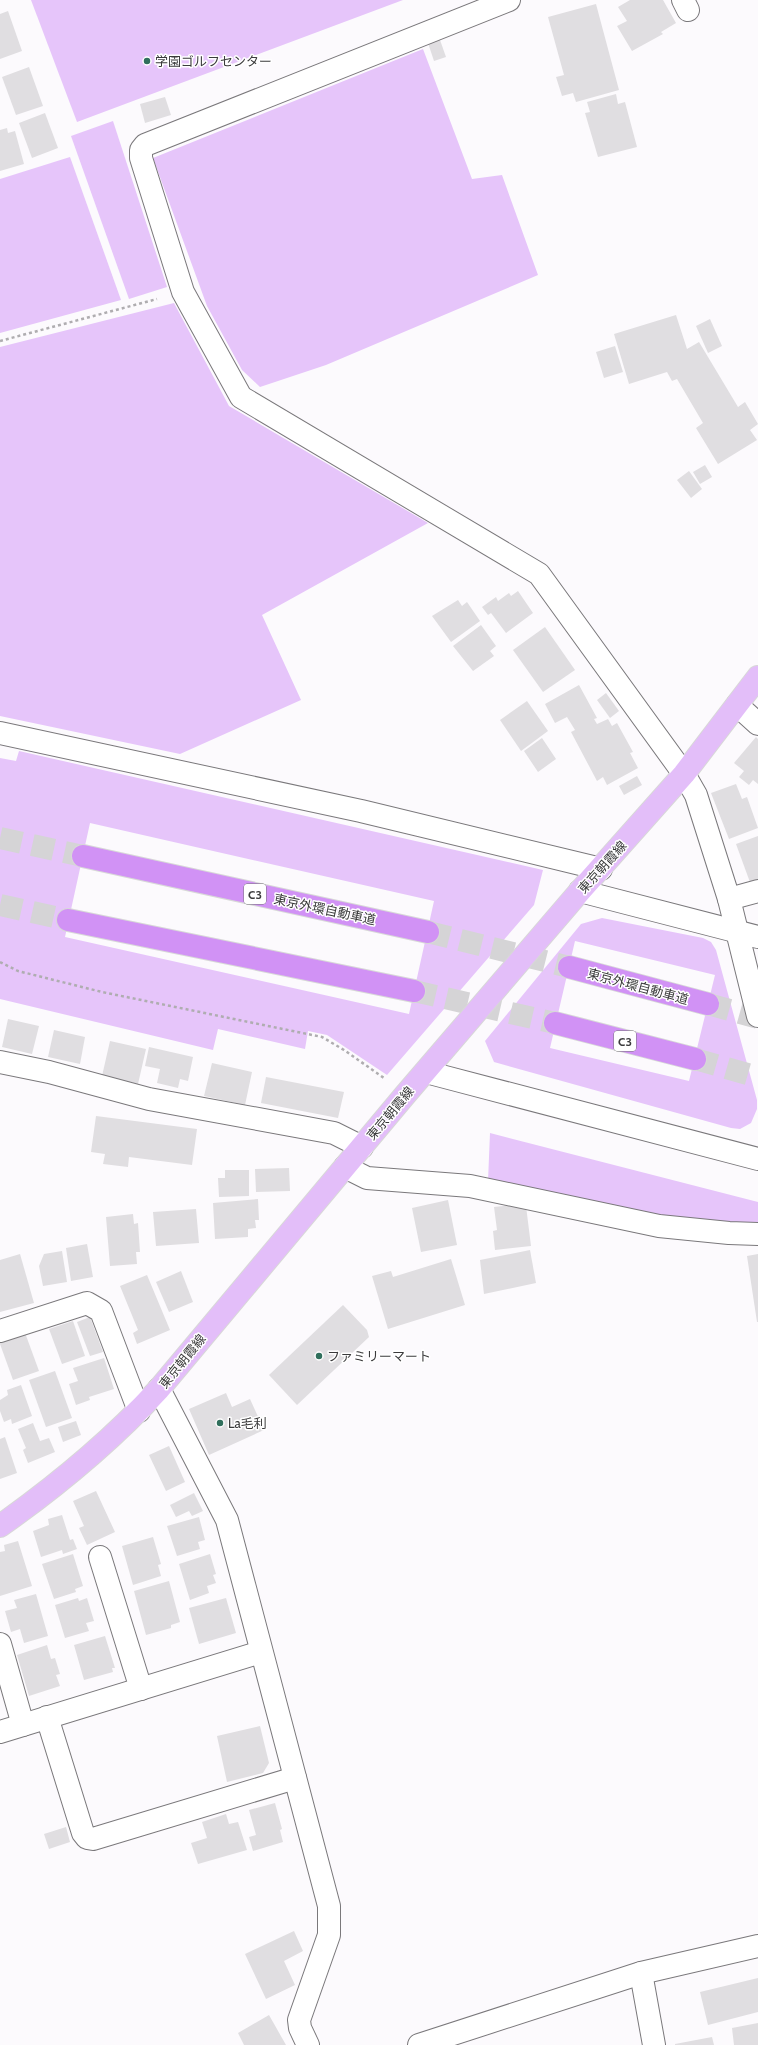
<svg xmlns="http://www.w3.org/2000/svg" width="758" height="2045" font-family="Cabin,'Noto Sans JP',sans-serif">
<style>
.green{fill:#e6c5fa;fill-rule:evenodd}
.building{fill:#e0dee1}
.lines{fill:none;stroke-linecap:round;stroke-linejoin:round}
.highway-tunnel{stroke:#d5d4d6;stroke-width:22;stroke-dasharray:22 11;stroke-linecap:butt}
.minor-casing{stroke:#7a787b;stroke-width:24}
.major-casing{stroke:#d8d8d8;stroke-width:24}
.highway-casing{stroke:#d8d8d8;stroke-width:24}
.path{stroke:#afadb0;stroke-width:2.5;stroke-dasharray:3 3;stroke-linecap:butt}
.minor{stroke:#fff;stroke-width:22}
.major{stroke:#e3bef9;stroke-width:22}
.highway{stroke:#d192f5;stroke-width:22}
.poi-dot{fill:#306f5c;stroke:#fff;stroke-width:1.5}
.labels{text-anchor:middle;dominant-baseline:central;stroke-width:3;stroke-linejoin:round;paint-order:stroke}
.shield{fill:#fff;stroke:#757576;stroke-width:1}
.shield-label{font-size:12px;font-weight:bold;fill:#3a3a3b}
.poi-label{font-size:13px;fill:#3a3a3b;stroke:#fff;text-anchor:start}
.street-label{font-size:13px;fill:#3a3a3b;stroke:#fff}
</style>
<rect width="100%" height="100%" fill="#fcfafd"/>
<g class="green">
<path d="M31 0H403L77 122Z"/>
<path d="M423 49 472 179 502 175 538 275 326 365 260 387 242 370 207 306 153 158Z"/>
<path d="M113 121 167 287 129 299 71 136Z"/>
<path d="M70 157 121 300 0 333V179Z"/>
<path d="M174 303 229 406 428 523 262 615 301 700 180 754 0 716V347Z"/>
<path d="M19 751 543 870 534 905 387 1075 327 1035 308 1031 305 1049 218 1029 213 1050 0 999V758L16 761ZM90 823 434 901 409 1014 65 937Z"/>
<path d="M602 918 703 938 711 942 716 950 757 1100V1109L751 1123 740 1129 731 1128 494 1062 485 1041 581 924ZM575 941 715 975 689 1081 550 1048Z"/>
<path d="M490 1133 758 1202V1225L681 1219 579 1202 488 1181Z"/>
</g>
<g class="building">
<path d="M630 0H663L676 23 661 32 663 34 632 51 617 26 627 21 618 7Z"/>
<path d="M596 4 619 90 576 102 573 93 562 96 556 77 564 75 548 17Z"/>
<path d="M8 11 22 51 0 59V14Z"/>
<path d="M440 40 446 57 434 61 428 43Z"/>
<path d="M29 67 43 106 16 115 2 77Z"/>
<path d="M616 94 618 104 625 102 637 147 598 157 585 113 590 112 587 102Z"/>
<path d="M165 97 171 115 145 123 140 104Z"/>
<path d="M45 113 58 148 32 158 19 123Z"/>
<path d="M7 128 8 133 15 131 24 164 0 171V130Z"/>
<path d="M676 315 687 349 699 342 738 407 745 402 758 424 750 430 757 440 718 464 696 428 703 423 677 379 672 381 667 372 629 384 614 334Z"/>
<path d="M710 319 722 346 708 353 696 326Z"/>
<path d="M615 346 623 372 604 378 596 352Z"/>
<path d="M705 465 712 477 700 484 693 472Z"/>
<path d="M689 471 702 489 691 498 677 480Z"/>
<path d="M518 591 533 613 506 633 491 613 488 615 482 607 496 597 498 601 509 593 511 596Z"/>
<path d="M458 600 462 606 467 602 480 621 451 642 432 616Z"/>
<path d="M481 625 496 646 490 651 494 656 473 671 453 646Z"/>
<path d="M545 627 575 670 543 692 513 650Z"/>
<path d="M579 685 597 718 594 719 597 724 608 719 612 726 617 723 633 752 630 753 638 768 607 785 603 777 597 781 571 732 575 730 567 717 555 723 545 704Z"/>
<path d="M606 693 619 711 610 718 597 700Z"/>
<path d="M527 701 548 731 521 751 500 720Z"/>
<path d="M756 737 758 739V784L753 780 749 785 739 777 744 771 734 763Z"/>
<path d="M542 738 556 759 538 772 524 751Z"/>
<path d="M637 776 642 785 624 795 619 786Z"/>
<path d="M736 784 742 799 747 797 758 828 729 839 711 793Z"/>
<path d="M758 836V883L751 885 736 844Z"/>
<path d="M8 1019 39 1026 32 1054 2 1047Z"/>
<path d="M54 1030 85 1037 80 1064 48 1057Z"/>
<path d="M110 1041 146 1049 138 1084 102 1076Z"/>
<path d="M149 1047 193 1057 188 1081 180 1079 178 1088 157 1083 160 1069 145 1066Z"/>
<path d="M212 1063 252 1072 245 1105 204 1096Z"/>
<path d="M266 1077 344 1092 338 1118 261 1103Z"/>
<path d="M96 1116 197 1129 192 1165 129 1157 128 1167 103 1164 105 1154 91 1152Z"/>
<path d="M289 1168 290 1191 256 1192 255 1169Z"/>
<path d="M225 1170H249V1196L219 1197 218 1178H225Z"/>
<path d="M258 1199 259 1220H255L256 1228 248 1229V1237L215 1239 213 1203Z"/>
<path d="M448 1200 457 1245 421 1252 412 1208Z"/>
<path d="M513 1205 514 1207 526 1206 531 1246 495 1250 493 1231 497 1230 494 1207Z"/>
<path d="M196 1209 199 1243 156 1246 153 1212Z"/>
<path d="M133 1214 134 1224 138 1223 140 1252H136L137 1264 110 1266 106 1217Z"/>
<path d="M87 1244 93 1277 71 1281 66 1248Z"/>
<path d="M530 1250 536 1283 484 1294 480 1260Z"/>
<path d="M62 1251 67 1282 43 1286 39 1266 44 1254Z"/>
<path d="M20 1254 34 1303 0 1312V1260Z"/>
<path d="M758 1254V1322H757L747 1256Z"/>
<path d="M451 1259 465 1305 388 1329 372 1276 391 1271 393 1277Z"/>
<path d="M181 1271 193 1302 169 1312 156 1282Z"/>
<path d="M147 1275 170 1330 137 1344 133 1333 138 1330 120 1286Z"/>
<path d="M343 1305 367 1330 369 1337 297 1405 269 1375Z"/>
<path d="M90 1317 103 1352 90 1356 77 1322Z"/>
<path d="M73 1321 85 1356 62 1364 49 1329Z"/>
<path d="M24 1330 39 1371 13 1380 0 1344V1338Z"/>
<path d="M104 1358 114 1389 89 1397 90 1400 76 1405 69 1384 78 1381 73 1368Z"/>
<path d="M55 1371 72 1418 46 1427 29 1380Z"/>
<path d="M21 1385 32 1416 12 1424 11 1419 4 1422 0 1411V1400L8 1395 7 1390Z"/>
<path d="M226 1393 232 1407 250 1399 264 1430 209 1455 189 1409Z"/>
<path d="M76 1421 81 1435 63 1442 58 1427Z"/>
<path d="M33 1423 40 1441 49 1438 55 1452 28 1463 23 1450 26 1448 18 1429Z"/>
<path d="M5 1437 17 1473 0 1479V1439Z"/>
<path d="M169 1446 185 1482 166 1491 149 1455Z"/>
<path d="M96 1491 115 1532 87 1545 79 1528 84 1526 73 1501Z"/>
<path d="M194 1493 203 1511 192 1516 189 1511 176 1517 170 1505Z"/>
<path d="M62 1515 70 1540 73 1539 77 1549 63 1554 62 1550 41 1557 33 1531 49 1525 48 1519Z"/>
<path d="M199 1517 205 1540 198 1542 200 1549 177 1556 167 1526Z"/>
<path d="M153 1537 161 1564 158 1565 161 1576 133 1585 122 1546Z"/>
<path d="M18 1541 32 1586 0 1596V1552L5 1551 4 1545Z"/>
<path d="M73 1554 83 1586 75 1589 76 1592 54 1599 42 1564Z"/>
<path d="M210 1554 216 1574 213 1575 216 1583 207 1586 209 1593 190 1600 179 1564Z"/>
<path d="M169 1581 180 1622 171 1625V1628L146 1635 134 1591Z"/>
<path d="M36 1594 48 1636 24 1643 20 1629 11 1632 5 1611 17 1608 14 1600Z"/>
<path d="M78 1598 79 1601 87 1598 94 1621 86 1623 89 1631 65 1638 55 1605Z"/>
<path d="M226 1598 236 1633 199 1644 189 1608Z"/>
<path d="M105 1636 115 1668H112L113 1672 84 1680 74 1645Z"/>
<path d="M47 1645 51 1659 55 1658 60 1674 56 1675 60 1686 29 1696 17 1655Z"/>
<path d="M260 1726 269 1763 263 1773 227 1782 217 1736Z"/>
<path d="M275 1803 282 1829 280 1830 283 1842 253 1851 249 1837 256 1835 249 1810Z"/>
<path d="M226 1814 229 1824 238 1822 247 1850 198 1864 191 1843 207 1838 202 1822Z"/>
<path d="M66 1827 70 1842 49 1849 44 1834Z"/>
<path d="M294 1931 303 1951 284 1961 295 1985 266 1999 245 1954Z"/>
<path d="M758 1978V2012L708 2025 700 1992Z"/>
<path d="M269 2015 286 2045H244L238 2033Z"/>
<path d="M758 2023V2045H734L732 2028Z"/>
<path d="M712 2037 714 2045H675V2044Z"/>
</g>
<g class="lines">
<g class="highway-tunnel">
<path d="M0 838 83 856"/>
<path d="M0 905 68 920"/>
<path d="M428 932 569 967"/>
<path d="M414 991 555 1023"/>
<path d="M708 1004 758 1018"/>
<path d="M695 1059 758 1077"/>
</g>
<defs>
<g id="minor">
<path d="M509 0 145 145 141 150V158L183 292 241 397 539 574 684 774 696 795 729 899 758 1016"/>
<path d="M683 0 688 10"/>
<path d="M737 705 758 724"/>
<path d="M0 733 361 811 601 869"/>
<path d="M580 891 758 937"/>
<path d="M729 899 758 891"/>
<path d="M0 1062 49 1072 149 1099 334 1133 362 1147"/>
<path d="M426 1072 758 1159"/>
<path d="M345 1167 367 1178 470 1186 659 1226 729 1233 758 1234"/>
<path d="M0 1331 87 1303 101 1311 139 1411"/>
<path d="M159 1389 227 1520 329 1906V1935L299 2020 300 2028 308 2045"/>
<path d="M100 1557 141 1689"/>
<path d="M0 1644 23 1725"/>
<path d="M47 1717 83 1833 87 1838 93 1839 295 1778"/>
<path d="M0 1732 261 1652"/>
<path d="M641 1973 654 2045"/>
<path d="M419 2045 641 1973 758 1946"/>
</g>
<path id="major" d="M0 1526C58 1485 111 1441 159 1389L405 1095 580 891 684 774 758 677"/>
<g id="highway">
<path d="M83 856 428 932"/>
<path d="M68 920 414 991"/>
<path d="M569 967 708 1004"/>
<path d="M555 1023 695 1059"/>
</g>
</defs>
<use href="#minor" class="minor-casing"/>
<use href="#major" class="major-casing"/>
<use href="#highway" class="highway-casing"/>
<g class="path">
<path d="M0 341 157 299"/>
<path d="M0 962 18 971 102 992 322 1037 344 1050 384 1078"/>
</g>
<use href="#minor" class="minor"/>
<use href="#major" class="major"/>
<use href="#highway" class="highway"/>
</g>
<g class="poi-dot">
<circle cx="147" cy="61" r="4"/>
<circle cx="319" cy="1356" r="4"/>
<circle cx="220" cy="1423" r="4"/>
</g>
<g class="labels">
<g class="shield">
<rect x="244" y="884" width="22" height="20" rx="3"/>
<rect x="614" y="1031" width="22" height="20" rx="3"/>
</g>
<g class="shield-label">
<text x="255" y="894">C3</text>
<text x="625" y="1041">C3</text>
</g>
<g class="poi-label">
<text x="155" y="61">学園ゴルフセンター</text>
<text x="327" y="1356">ファミリーマート</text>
<text x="228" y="1423">La毛利</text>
</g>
<g class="street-label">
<text transform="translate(602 867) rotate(-48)">東京朝霞線</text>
<text transform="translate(325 909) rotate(12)">東京外環自動車道</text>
<text transform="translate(638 986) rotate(15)">東京外環自動車道</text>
<text transform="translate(390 1113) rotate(-50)">東京朝霞線</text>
<text transform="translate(182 1361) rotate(-51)">東京朝霞線</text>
</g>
</g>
</svg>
